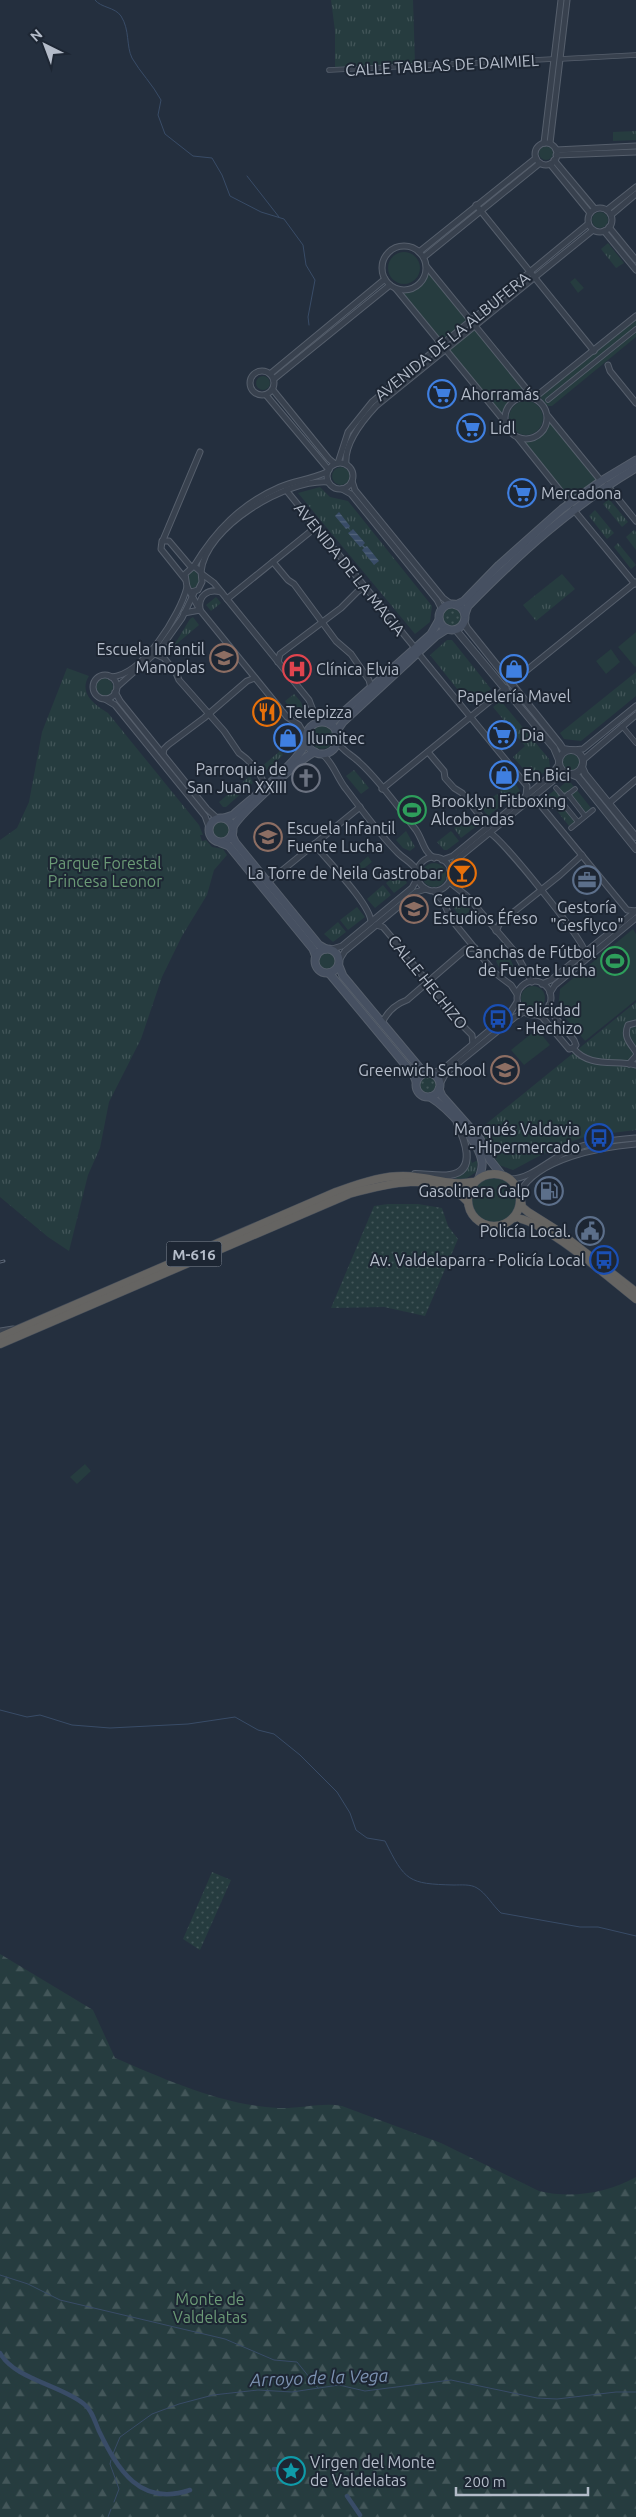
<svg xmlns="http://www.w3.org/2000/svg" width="636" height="2517" font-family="Ubuntu,sans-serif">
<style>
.grass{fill:url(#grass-dots)}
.forest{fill:url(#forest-firs)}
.park{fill:url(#park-tufts)}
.garden{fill:#263c3f}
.water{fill:url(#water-rules)}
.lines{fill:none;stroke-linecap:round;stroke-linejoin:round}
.stream{stroke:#394c67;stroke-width:1}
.canal{stroke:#394c67;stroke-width:4.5}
.pedestrian-casing{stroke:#565f6c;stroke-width:5.5}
.minor-casing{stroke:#565f6c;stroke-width:7}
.tertiary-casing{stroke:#565f6c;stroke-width:8}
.secondary-casing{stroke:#565f6c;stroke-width:9}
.trunk-casing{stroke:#434c59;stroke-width:9}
.pedestrian{stroke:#38414e;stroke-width:4}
.minor{stroke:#38414e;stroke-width:5}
.tertiary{stroke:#38414e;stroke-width:6}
.secondary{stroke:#465061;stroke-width:7}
.trunk{stroke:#656462;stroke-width:8}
.rail-casing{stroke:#5a6575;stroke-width:3}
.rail{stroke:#1d2633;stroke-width:1;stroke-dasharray:4;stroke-linecap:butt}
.labels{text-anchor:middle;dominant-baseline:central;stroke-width:4;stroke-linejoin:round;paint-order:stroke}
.shield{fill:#1d2633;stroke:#878f9c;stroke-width:1}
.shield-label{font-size:15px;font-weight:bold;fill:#b4bcc9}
.street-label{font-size:16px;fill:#b4bcc9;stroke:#1d2633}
.poi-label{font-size:16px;fill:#b4bcc9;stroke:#1d2633;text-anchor:start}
.park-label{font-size:16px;fill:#6b9a76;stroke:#1d2633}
.water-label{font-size:18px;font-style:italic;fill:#7c92b1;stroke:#1d2633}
</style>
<defs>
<pattern id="grass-dots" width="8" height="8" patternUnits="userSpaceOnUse" patternTransform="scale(1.25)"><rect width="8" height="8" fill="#263c3f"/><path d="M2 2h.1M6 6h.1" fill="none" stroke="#435659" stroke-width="1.8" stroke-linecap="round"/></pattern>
<pattern id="forest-firs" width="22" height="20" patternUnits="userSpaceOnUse" patternTransform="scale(1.25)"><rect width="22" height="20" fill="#263c3f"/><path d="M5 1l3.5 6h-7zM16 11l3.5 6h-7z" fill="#435659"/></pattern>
<pattern id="park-tufts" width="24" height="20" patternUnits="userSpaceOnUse" patternTransform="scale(1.25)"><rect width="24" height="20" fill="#263c3f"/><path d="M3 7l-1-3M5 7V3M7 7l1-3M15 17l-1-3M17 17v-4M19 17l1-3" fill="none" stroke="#435659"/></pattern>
<pattern id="water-rules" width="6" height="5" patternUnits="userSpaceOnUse" patternTransform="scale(1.25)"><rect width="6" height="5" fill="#394c67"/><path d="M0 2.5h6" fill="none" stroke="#53647b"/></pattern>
</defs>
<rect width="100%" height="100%" fill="#242f3e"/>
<g class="grass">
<circle cx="452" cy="617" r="9"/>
<circle cx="427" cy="1084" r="9"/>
<path d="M388 1204H418L442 1208 448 1226 458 1239 425 1316 384 1307 331 1308 374 1206Z"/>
<path d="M212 1872 231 1880 200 1950 183 1939Z"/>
</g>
<path class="forest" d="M0 1954 93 2010 115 2058C167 2080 221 2105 278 2108 300 2109 322 2102 342 2106L441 2143 539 2191C572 2199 607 2193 636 2177V2517H0Z"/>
<g class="park">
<path d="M331 0H413L415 64 335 67V31Z"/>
<path d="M636 131V140L613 141V132Z"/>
<path d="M608 243 624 263 616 268 601 249Z"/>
<path d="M320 487 330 497 348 501 432 606 430 622 415 634 298 493Z"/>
<path d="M609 499 628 522 622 527 603 504Z"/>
<path d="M595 510 614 533 607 539 589 516Z"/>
<path d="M634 530 636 532V550L626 537Z"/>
<path d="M618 543 636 565 631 569 614 547Z"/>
<path d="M562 574 575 589 536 621 523 605Z"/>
<path d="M216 597 221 603 211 611 206 605Z"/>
<path d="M193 617 199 625 173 647 190 619Z"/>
<path d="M447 640H452L491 689 470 705 430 655Z"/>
<path d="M67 668 89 676C78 693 95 705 108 713L199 825 203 835H200L202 841 206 840 212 847 223 849 227 855 214 870 207 895 182 936 162 977 141 1039 109 1102 100 1148 88 1175 69 1251 48 1237 0 1197V840L17 828 29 802 42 732Z"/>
<path d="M636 672V696L581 741 564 739 560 733Z"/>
<path d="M294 694 301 702 304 711 299 715 291 710 285 701Z"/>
<path d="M501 701 549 759 550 767 534 781 513 757 525 746 493 707Z"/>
<path d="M280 751 283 755 267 770 260 768Z"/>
<path d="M354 770 369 788 361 794 346 776Z"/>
<path d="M250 776 253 783 226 807H223L219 802Z"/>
<path d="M513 780 520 791 507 801 500 791Z"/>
<path d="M566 782 571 783 574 787 564 795 559 788Z"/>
<path d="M556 789 562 797 552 805 546 797Z"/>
<path d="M576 789 591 808 586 813 570 794Z"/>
<path d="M497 794 505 803 488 816 480 806Z"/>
<path d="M560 803 575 822 569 826 554 807Z"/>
<path d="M470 815 478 825 461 838 454 828Z"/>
<path d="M406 831 415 847 410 851 403 848 396 840Z"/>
<path d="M451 831 459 841 447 850H444L437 842Z"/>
<path d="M400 872 407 883 394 893 386 883Z"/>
<path d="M383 885 391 895 375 908 367 899Z"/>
<path d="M458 899 471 910 461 919 452 905Z"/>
<path d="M357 907 365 917 348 930 340 920Z"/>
<path d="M338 922 346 932 333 942 324 934Z"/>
<path d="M504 954 508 959 510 958 515 970 510 975 499 967 496 961Z"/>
<path d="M636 1002V1130L587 1136 556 1147 513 1170 499 1165 480 1129Z"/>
<path d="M470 1158 472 1163 478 1160 476 1172 464 1180 453 1178 461 1173Z"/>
</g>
<g class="garden">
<circle cx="546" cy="153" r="7"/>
<circle cx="600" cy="220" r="8"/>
<circle cx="404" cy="268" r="16"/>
<path d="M428 270 467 320 442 340 401 292C414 291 426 285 428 270Z"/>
<path d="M575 278 584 288 578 293 570 282Z"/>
<path d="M636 320V337L552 406H548L540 397Z"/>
<path d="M475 327 529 395C515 396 505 402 503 417L448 349Z"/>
<circle cx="263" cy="383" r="7"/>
<circle cx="526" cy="418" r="17"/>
<path d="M549 420 598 480 570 499 522 441C537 442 546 434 549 420Z"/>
<circle cx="341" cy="476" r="9"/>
<path d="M195 570 200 579 198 586 193 589C187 584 186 577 191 571Z"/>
<path d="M636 632V666L635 667 618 647Z"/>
<path d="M611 649 620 662 606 674 596 661Z"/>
<circle cx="104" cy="687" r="9"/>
<circle cx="322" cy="737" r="12"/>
<circle cx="571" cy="763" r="9"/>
<circle cx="221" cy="830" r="8"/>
<path d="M368 856 372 862 362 870 358 865Z"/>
<circle cx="434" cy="875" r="12"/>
<path d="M633 929 636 934V1000L585 1041 558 1009 560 989Z"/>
<circle cx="327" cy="961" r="9"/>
<circle cx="533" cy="998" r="12"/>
<path d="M537 1029 550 1045 524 1065 511 1050Z"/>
<circle cx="493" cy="1200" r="23"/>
<path d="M85 1464 91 1471 77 1484 70 1477Z"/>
</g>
<path class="water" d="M339 512 350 526 349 528 351 531 353 529 365 543 363 545 365 547 367 546 379 561 374 565 362 550 364 548 362 546 360 547 348 533 351 531 348 528 346 529 335 516Z"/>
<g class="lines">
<g class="stream">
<path d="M95 0C101 8 115 7 121 16 130 30 126 46 132 58 140 72 153 85 161 100L158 115 165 134 193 156 212 158 222 175 230 196 261 212 284 219 303 245 306 265 315 280 308 317 309 325"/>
<path d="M247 176 279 217"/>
<path d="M0 1710 27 1717 40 1715 72 1725 110 1728 188 1724 235 1717 258 1730 274 1734 300 1755 337 1792 350 1813 356 1830 367 1838 385 1841C405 1881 408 1884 454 1885 461 1885 471 1884 477 1888 486 1893 493 1906 501 1913L580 1927H598L636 1936"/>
<path d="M0 2275 28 2284 60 2300 225 2339 274 2360 297 2362 318 2388"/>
<path d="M112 2456 120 2437 152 2414 179 2404 213 2395 258 2390 292 2392 339 2385 365 2391 451 2380 537 2398 557 2399 616 2392H636"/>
<path d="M111 2460 110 2464 119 2489 114 2502"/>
<path d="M108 2517 111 2509"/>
</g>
<g class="canal">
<path d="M0 2353C14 2379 61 2385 84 2404 92 2410 95 2422 99 2431 118 2470 140 2507 190 2490"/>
<path d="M274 2469 297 2472"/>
<path d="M347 2496 360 2515"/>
</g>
<defs>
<g id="pedestrian">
<path d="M560 59 636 55"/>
<path d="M329 70 554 59"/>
<path d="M548 400 636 329"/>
<path d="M622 726 636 743"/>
<path d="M556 788 564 797"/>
<path d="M568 794 585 816"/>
<path d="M560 800 578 822"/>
<path d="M553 806 575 789"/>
<path d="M571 828 593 810"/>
</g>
<g id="minor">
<path d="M544 143 561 0"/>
<path d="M550 143 567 0"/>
<circle cx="546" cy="154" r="11"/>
<path d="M556 150 636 146"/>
<path d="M556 155 636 152"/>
<path d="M554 160 595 209"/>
<path d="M550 164 590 213"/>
<path d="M476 205 594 351"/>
<circle cx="600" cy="220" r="12"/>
<path d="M607 210 636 187"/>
<path d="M611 215 636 194"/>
<path d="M609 227 636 260"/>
<path d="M604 231 636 270"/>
<circle cx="404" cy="268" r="22"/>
<path d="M419 252 536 158"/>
<path d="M424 257 540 163"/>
<path d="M427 267 533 397"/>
<path d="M396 289 505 422"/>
<path d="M608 365 610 371 636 403"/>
<circle cx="262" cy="383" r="12"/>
<path d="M270 374 385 279"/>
<path d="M274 379 390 285"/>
<path d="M273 390 329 459 335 464"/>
<path d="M266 395 329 470"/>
<circle cx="526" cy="418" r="21"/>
<path d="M534 398 636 316"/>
<path d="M548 416 601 481"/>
<path d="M518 438 570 503"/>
<circle cx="340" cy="476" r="13"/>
<path d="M338 463 348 432 372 402 588 224"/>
<path d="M346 464C344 443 363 420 376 406L593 230"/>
<path d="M352 481 355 490 443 598 451 604"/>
<path d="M607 485 636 521"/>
<path d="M342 489 351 494 437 600 442 610"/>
<path d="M286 490 415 648"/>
<path d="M573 509 635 584"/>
<path d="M163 540 200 452"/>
<path d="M273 562 288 580 294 584 336 641 351 654 369 680 371 688"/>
<path d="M194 566C215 531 241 504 280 487 295 481 312 479 327 472"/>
<path d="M201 572C205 527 286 479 328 482"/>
<path d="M202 574 214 583 227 599 309 700 314 713 325 722"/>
<path d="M185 579 161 549 162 541H169L191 567"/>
<path d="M191 592 198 590 202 582 201 572 194 566 185 574 187 587 200 610"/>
<path d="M227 599 316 527"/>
<path d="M200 609C198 596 208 588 221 592"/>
<path d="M184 613 200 610 287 717 299 725 306 737"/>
<path d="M418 653 527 786 526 796"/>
<path d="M155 654 164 658 176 673 179 680 224 731 239 753C248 759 264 775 264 787"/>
<path d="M278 662 280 654 341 608 358 591 365 588"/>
<circle cx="105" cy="687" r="12"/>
<path d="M111 677C143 675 180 615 187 587"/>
<path d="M511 683 636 582"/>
<path d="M117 687 160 649 182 618 194 593"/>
<path d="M115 692 120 701 207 809 217 818"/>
<path d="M105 699 115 705 205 816 209 827"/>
<path d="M337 741C342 751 351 754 359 762 380 781 398 807 416 830 423 840 423 851 434 858"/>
<path d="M573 750 583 749 636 706"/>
<path d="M428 752 444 771 445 778 454 788 462 793 484 821 487 828"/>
<path d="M163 754 164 749 168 745 204 718 247 681 255 678"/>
<path d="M322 754C333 762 337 778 346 789 362 810 379 834 398 853 405 860 412 862 417 871"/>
<path d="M583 760 636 715"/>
<path d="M382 789 506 688"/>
<path d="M537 801 627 910 636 911"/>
<path d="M609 803 636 780"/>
<path d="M490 833C503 840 582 938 585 952"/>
<path d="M314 844C326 859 371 905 371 922"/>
<circle cx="434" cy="874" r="17"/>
<path d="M442 860 453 856 550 776 559 764"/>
<path d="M450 870 456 860 554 780 566 773"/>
<path d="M450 878 452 884 467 896 515 952 532 982"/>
<path d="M268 882 360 807"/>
<path d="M434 891 443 901 451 919 495 973 511 985 517 994"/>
<path d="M376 925 383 927 394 940 406 959 413 964 441 998 444 1007 472 1035 473 1044"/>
<path d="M496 931 500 923 560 875 582 855"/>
<path d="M332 949 342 946 412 888 417 879"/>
<path d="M340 959 345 951 416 892 426 889"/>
<circle cx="534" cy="998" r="17"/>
<path d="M542 984 551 980 636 911"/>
<path d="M550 993 555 985 636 918"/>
<path d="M549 1005 550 1011 574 1040 576 1045 573 1048"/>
<path d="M537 1015 542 1017 569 1049 573 1048"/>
<path d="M382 1023C387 1012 396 1004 407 1000L466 949 475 948"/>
<path d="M636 1023 628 1025C623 1037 630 1043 636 1052"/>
<path d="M573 1048C589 1068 614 1060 636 1065"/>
<path d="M629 1064 636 1056"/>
<path d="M431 1073 442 1070 510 1013 517 1002"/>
<path d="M440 1084 446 1073 515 1017 524 1012"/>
<path d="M511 1179C531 1179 551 1158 570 1150 591 1142 614 1140 636 1138"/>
<path d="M519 1193C538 1158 601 1147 636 1144"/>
<path d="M0 1331 13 1329"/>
</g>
<g id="tertiary">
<path d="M464 622 467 628 559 743 563 749 569 750"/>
<path d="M456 630 554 748 559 760"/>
<circle cx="571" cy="762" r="12"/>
<path d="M582 767 585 774 636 837"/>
<path d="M571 774 578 777 636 849"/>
<path d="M415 1174C426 1174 440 1177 450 1175 478 1171 464 1138 457 1123"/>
</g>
<g id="secondary">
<circle cx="452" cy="617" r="13"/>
<path d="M456 605 464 601 499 565 562 509 601 481 636 460"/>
<path d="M465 614 468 606C520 553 572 506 636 468"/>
<circle cx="322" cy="738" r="16"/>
<path d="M330 724 431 634 439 620"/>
<path d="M336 732 343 722 436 636 447 629"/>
<circle cx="221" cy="830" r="12"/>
<path d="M224 818 233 815C252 798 298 763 306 742"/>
<path d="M233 827C240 814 300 758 315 752"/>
<path d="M232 835 235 842 319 945 326 949"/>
<path d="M221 843 229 846 313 949 316 957"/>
<circle cx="327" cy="961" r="12"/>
<path d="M339 966 343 976 424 1073"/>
<path d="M329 973 413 1074 416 1081"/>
<circle cx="428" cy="1085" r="12"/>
<path d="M439 1089 442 1096 480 1139 490 1160 501 1174"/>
<path d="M430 1097C448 1108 479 1141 482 1162 483 1167 481 1172 479 1178"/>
</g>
<g id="trunk">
<circle cx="494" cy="1200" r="26"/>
<path d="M521 1201 522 1207 528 1212 555 1229 636 1292"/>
<path d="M513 1218C538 1215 613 1281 636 1299"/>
<path d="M0 1337 336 1192C361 1183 388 1173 416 1177 435 1179 454 1186 473 1182"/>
<path d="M0 1344 349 1194C385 1184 438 1170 467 1201"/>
</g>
</defs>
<use href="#pedestrian" class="pedestrian-casing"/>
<use href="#minor" class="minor-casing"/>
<use href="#tertiary" class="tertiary-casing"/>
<use href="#secondary" class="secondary-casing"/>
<use href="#trunk" class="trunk-casing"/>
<use href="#pedestrian" class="pedestrian"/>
<use href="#minor" class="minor"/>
<use href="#tertiary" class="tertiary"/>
<use href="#secondary" class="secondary"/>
<use href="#trunk" class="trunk"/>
<defs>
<path id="rail" d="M0 1262 4 1261"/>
</defs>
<use href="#rail" class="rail-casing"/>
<use href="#rail" class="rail"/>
</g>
<defs>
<symbol id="supermarket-ring" viewBox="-11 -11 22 22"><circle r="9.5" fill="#1d2633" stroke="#3f7fe0" stroke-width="1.5"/><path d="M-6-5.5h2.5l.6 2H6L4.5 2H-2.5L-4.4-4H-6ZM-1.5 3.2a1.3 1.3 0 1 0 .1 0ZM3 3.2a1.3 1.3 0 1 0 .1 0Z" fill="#3f7fe0"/></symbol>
<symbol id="school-ring" viewBox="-11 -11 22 22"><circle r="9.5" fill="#1d2633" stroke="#8d6e63" stroke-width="1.5"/><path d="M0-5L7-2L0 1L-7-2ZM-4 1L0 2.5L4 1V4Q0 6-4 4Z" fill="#8d6e63"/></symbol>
<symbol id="hospital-ring" viewBox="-11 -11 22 22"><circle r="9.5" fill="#1d2633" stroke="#e0444e" stroke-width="1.5"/><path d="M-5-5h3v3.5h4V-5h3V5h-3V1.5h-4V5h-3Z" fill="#e0444e"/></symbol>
<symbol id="shop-ring" viewBox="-11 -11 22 22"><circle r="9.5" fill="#1d2633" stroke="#3f7fe0" stroke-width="1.5"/><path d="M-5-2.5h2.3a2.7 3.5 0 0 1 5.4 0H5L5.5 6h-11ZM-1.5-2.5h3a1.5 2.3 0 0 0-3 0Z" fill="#3f7fe0"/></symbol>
<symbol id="restaurant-ring" viewBox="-11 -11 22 22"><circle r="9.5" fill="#1d2633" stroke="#e8710a" stroke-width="1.5"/><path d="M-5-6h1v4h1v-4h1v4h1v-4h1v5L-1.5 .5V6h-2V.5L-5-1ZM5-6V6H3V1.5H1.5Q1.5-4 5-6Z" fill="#e8710a"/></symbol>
<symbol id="church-ring" viewBox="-11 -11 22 22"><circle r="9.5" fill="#1d2633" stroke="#6b7280" stroke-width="1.5"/><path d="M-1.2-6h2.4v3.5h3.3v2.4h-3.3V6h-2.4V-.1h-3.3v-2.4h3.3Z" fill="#6b7280"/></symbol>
<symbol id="stadium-ring" viewBox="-11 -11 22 22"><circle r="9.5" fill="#1d2633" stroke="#2e9e5b" stroke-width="1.5"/><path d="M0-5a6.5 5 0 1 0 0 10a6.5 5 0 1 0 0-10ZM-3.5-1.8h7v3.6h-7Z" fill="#2e9e5b"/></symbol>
<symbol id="bar-ring" viewBox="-11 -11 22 22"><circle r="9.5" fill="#1d2633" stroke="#e8710a" stroke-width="1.5"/><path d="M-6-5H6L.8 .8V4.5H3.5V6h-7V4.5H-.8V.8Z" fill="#e8710a"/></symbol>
<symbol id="office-ring" viewBox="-11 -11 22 22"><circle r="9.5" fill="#1d2633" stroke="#5c6f8a" stroke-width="1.5"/><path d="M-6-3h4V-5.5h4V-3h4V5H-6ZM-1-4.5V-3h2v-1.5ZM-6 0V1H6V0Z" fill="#5c6f8a"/></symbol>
<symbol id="bus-ring" viewBox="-11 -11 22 22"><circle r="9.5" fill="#1d2633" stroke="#1a4fb4" stroke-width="1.5"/><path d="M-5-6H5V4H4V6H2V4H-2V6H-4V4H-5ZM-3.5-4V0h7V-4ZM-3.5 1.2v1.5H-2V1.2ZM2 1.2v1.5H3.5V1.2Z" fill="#1a4fb4"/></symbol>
<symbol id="fuel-ring" viewBox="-11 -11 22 22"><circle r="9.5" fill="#1d2633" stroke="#5c6f8a" stroke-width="1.5"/><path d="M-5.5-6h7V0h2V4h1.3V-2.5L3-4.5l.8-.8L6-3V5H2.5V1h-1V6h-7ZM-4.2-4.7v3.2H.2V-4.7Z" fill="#5c6f8a"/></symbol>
<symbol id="civic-ring" viewBox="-11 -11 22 22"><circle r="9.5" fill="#1d2633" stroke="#5c6f8a" stroke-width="1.5"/><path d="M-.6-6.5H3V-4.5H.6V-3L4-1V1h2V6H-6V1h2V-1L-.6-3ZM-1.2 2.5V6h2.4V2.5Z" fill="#5c6f8a"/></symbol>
<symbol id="sight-ring" viewBox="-11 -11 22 22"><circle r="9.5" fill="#1d2633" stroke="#0f9aa8" stroke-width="1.5"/><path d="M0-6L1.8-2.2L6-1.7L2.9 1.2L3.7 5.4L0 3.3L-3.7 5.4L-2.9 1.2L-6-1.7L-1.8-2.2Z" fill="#0f9aa8"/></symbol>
</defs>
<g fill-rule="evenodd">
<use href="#supermarket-ring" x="426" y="378" width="32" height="32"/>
<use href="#supermarket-ring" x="455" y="412" width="32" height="32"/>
<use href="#supermarket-ring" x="506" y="477" width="32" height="32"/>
<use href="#school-ring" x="208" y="642" width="32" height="32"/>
<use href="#hospital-ring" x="281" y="653" width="32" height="32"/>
<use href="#shop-ring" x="498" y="653" width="32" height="32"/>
<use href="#restaurant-ring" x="251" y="696" width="32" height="32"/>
<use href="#supermarket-ring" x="486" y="719" width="32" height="32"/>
<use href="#shop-ring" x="272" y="722" width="32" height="32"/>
<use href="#shop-ring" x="488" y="759" width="32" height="32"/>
<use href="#church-ring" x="290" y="762" width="32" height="32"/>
<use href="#stadium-ring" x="396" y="794" width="32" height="32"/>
<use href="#school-ring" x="252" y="821" width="32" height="32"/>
<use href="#bar-ring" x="446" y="857" width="32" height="32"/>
<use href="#office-ring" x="571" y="864" width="32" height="32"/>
<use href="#school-ring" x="398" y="893" width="32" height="32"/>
<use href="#stadium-ring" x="599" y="945" width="32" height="32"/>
<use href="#bus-ring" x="482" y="1003" width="32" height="32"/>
<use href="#school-ring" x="489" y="1054" width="32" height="32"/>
<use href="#bus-ring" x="583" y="1122" width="32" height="32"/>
<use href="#fuel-ring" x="533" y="1175" width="32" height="32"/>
<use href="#civic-ring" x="574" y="1215" width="32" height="32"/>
<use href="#bus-ring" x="588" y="1244" width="32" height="32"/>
<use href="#sight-ring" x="275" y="2455" width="32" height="32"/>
</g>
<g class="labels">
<rect class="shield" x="166.5" y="1241.5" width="55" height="25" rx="4"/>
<g class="shield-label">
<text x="194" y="1254">M-616</text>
</g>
<g class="street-label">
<text transform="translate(442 65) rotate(-3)">CALLE TABLAS DE DAIMIEL</text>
<text transform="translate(452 336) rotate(-39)">AVENIDA DE LA ALBUFERA</text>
<text transform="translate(350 569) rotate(51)">AVENIDA DE LA MAGIA</text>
<text transform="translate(428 982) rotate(51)">CALLE HECHIZO</text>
</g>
<g class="poi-label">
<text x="461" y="394">Ahorramás</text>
<text x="490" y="428">Lidl</text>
<text x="541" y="493">Mercadona</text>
<text x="205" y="649" text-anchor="end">Escuela Infantil<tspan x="205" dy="18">Manoplas</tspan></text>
<text x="316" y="669">Clínica Elvia</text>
<text x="514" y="696" text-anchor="middle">Papelería Mavel</text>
<text x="286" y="712">Telepizza</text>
<text x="521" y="735">Dia</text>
<text x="307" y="738">Ilumitec</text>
<text x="287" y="769" text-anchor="end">Parroquia de<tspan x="287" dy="18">San Juan XXIII</tspan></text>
<text x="523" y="775">En Bici</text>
<text x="431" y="801">Brooklyn Fitboxing<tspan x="431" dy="18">Alcobendas</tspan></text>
<text x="287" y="828">Escuela Infantil<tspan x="287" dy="18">Fuente Lucha</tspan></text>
<text x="443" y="873" text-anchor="end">La Torre de Neila Gastrobar</text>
<text x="433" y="900">Centro<tspan x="433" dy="18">Estudios Éfeso</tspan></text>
<text x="587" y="907" text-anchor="middle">Gestoría<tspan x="587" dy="18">"Gesflyco"</tspan></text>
<text x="596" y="952" text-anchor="end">Canchas de Fútbol<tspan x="596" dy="18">de Fuente Lucha</tspan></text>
<text x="517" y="1010">Felicidad<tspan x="517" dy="18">- Hechizo</tspan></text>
<text x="486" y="1070" text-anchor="end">Greenwich School</text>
<text x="580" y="1129" text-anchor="end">Marqués Valdavia<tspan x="580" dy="18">- Hipermercado</tspan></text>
<text x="530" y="1191" text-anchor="end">Gasolinera Galp</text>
<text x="571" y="1231" text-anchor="end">Policía Local.</text>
<text x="585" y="1260" text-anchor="end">Av. Valdelaparra - Policía Local</text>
<text x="310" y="2462">Virgen del Monte<tspan x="310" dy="18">de Valdelatas</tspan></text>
</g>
<g class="park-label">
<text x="105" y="863">Parque Forestal<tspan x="105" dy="18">Princesa Leonor</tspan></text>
<text x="210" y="2299">Monte de<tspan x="210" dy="18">Valdelatas</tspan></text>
</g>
<g class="water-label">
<text transform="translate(319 2377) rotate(-2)">Arroyo de la Vega</text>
</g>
</g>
<g transform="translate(45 45) rotate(318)" stroke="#1d2633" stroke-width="4" paint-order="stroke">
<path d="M0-4L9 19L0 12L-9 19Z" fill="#b4bcc9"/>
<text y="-8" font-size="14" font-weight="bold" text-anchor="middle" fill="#b4bcc9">N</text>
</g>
<path d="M456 2487v8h132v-8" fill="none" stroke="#b4bcc9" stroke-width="2.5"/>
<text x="464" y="2487" font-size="15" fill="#b4bcc9" stroke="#1d2633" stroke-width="4" paint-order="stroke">200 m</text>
</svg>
